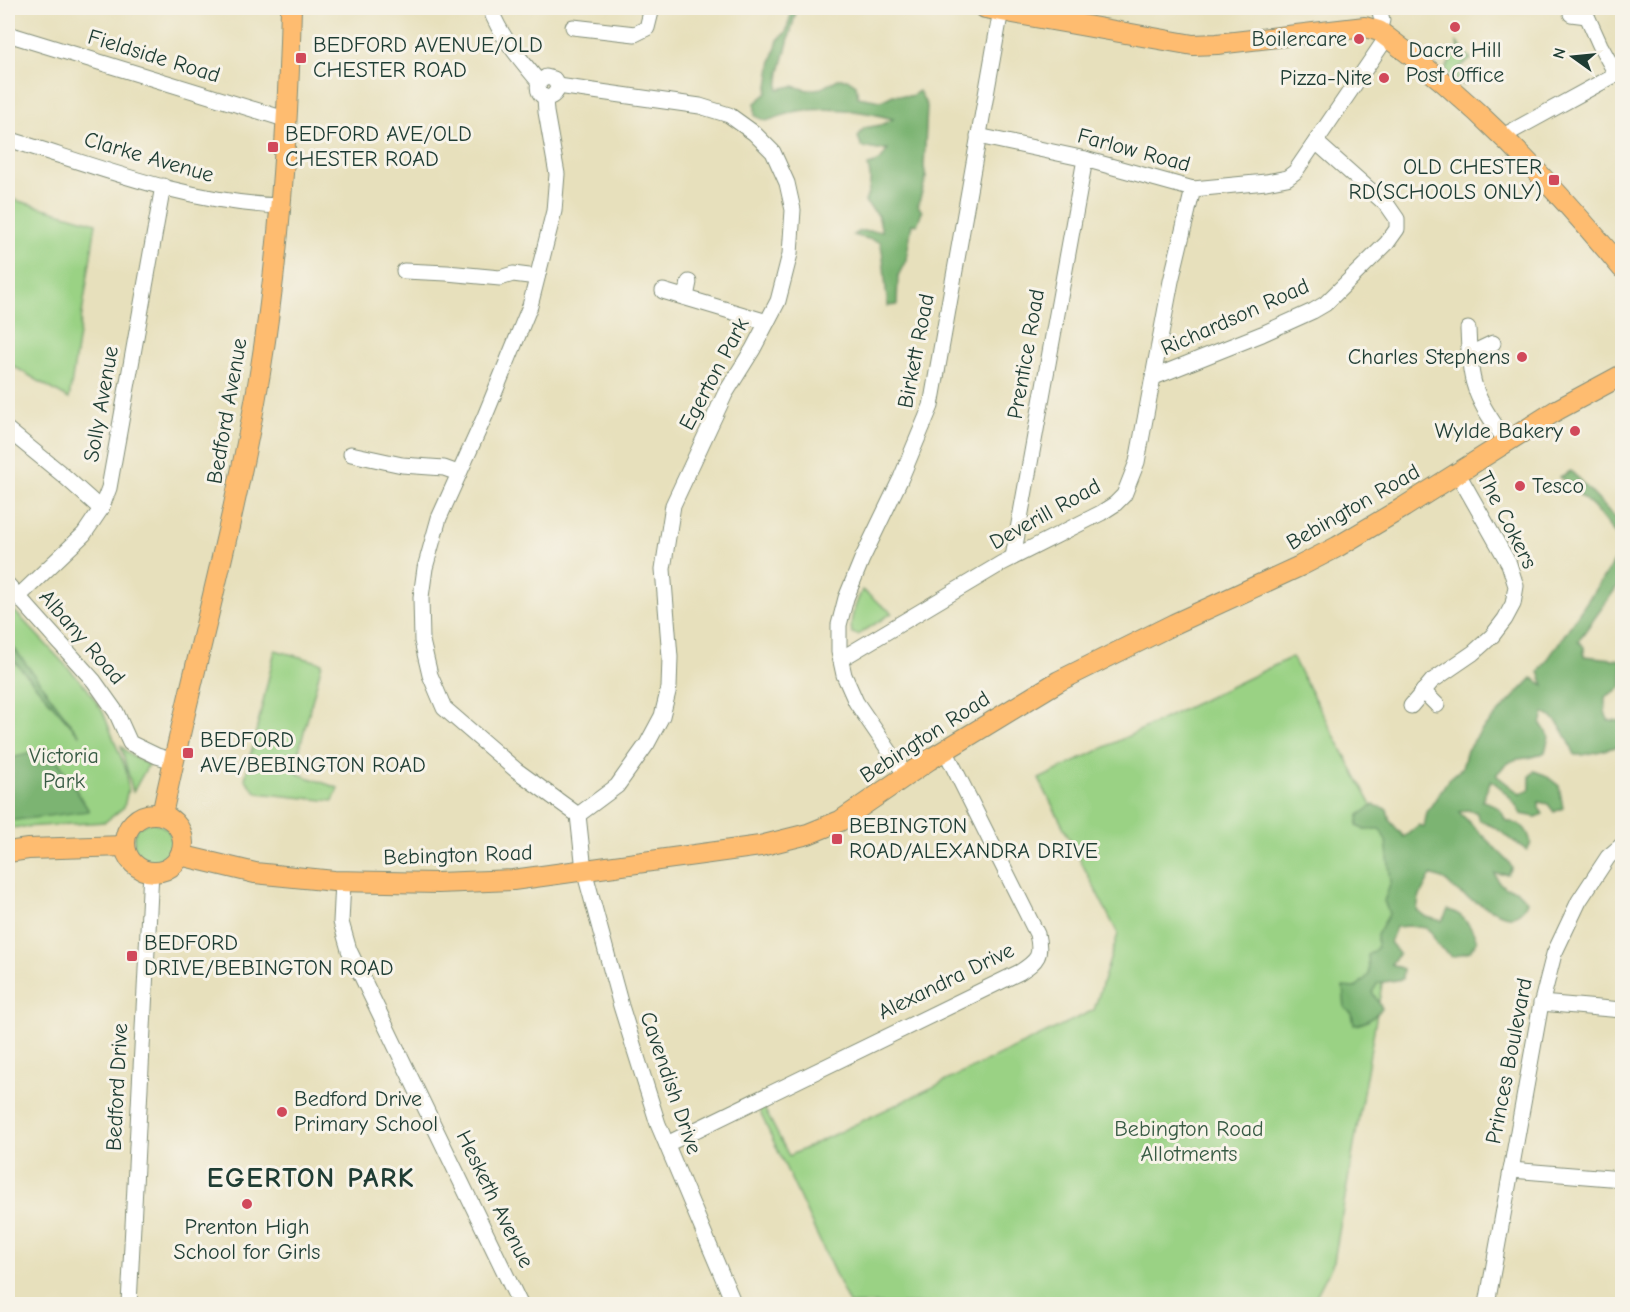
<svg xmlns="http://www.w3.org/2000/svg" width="1630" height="1312" font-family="'Comic Neue',sans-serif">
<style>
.green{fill:#9ad284;stroke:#5c885c;stroke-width:1.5}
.forest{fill:#7bb472;stroke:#4d7853;stroke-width:1.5}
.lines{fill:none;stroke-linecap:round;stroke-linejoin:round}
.minor-casing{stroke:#838e78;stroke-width:17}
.major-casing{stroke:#838e78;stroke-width:22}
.minor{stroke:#fff;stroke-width:15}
.major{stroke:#febc70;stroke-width:20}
.poi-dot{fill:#d1495b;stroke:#f7f3e8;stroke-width:2}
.labels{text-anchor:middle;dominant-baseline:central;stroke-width:6;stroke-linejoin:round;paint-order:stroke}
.poi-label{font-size:22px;fill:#1f3d34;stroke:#f7f3e8;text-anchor:start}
.street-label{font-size:22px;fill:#1f3d34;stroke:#f7f3e8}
.park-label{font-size:22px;fill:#385b44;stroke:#f7f3e8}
.district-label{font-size:28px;font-weight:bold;letter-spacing:1.5px;fill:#1f3d34;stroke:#f7f3e8}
</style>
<rect width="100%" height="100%" fill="#f7f3e8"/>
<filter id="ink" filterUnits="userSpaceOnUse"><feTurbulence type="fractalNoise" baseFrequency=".0167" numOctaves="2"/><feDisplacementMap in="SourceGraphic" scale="12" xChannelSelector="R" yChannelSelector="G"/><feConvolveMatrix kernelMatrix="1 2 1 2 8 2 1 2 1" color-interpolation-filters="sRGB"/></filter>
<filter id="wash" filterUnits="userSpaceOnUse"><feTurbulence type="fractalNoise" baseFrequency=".008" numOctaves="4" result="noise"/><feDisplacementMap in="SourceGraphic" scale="24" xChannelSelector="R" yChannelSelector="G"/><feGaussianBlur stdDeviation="1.35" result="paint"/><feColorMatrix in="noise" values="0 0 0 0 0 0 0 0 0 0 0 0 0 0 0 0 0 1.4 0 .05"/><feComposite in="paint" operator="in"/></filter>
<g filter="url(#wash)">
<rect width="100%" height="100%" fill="#e7e0bc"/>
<g class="green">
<path d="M1457 43 1471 59 1457 69 1463 85 1445 70 1458 48Z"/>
<path d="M8 198 96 223 69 399 8 363Z"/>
<path d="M862 590 892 613 858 635 852 633C849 619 856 604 862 590Z"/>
<path d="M8 604 87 688 103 712 126 770 128 789 124 807 105 822 8 828Z"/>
<path d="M275 650 322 663 296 762 298 774 338 788 333 801 257 793 245 779Z"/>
<path d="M1292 657 1403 863 1334 1261 1312 1304H849L759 1110 764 1108 789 1156 1094 1010 1118 934 1039 779Z"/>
<path d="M121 746 128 753 148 765 133 792Z"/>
<path d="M152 821 168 829 175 846C160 882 123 860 137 828Z"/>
</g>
<g class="forest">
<path d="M793 8H797L780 72 778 89 793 86 808 90 822 88 838 79H847L856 85 858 97 881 101 893 95 911 96 919 91 927 106 924 167 926 178 918 205 922 212 917 225 912 224 906 260 898 276 897 305 888 306C884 285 886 263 880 242L853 235 861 231H882L878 215 865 202C870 189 872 179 868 166L881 160 888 149 878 150 862 147 858 137 864 128 881 125 893 119C862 110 830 107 798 111 788 113 777 118 766 121L755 116V103L767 93 772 60 778 40 786 32Z"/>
<path d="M1571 471 1622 525V543L1594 508 1560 477Z"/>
<path d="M1622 550V580L1578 641 1584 647V656L1622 660V687L1605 697V712L1608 720 1622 721V738L1616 747C1602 750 1589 756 1575 755 1568 739 1561 720 1544 713L1541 724 1549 736 1545 752C1522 765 1518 749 1496 775L1520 794 1530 789V776L1534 771 1545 775 1559 786 1563 808 1554 812 1548 804 1539 802V808L1543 814 1536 817 1521 814C1514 800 1503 789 1491 780L1482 801C1493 803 1502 809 1505 820 1522 825 1527 826 1531 843L1527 850C1510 841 1499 826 1480 821L1476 812 1467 810 1459 812 1508 861 1512 868 1508 874H1495L1499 882 1505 888C1517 888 1520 893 1527 901 1517 928 1497 912 1480 904 1466 897 1458 894 1448 883 1445 879 1436 877 1431 875L1419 898 1417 910 1426 917 1442 921 1448 910C1463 913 1472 928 1477 941L1470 951 1452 957 1437 945 1431 932 1426 928 1409 926 1396 927 1390 942 1399 954 1391 964 1403 969 1402 979 1378 983 1372 992 1382 1008C1373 1018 1367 1023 1354 1025L1352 1014 1345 1008 1343 987 1355 988 1369 975 1368 955 1377 948V935L1389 914 1384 901 1391 882 1386 841 1380 829H1364L1357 826 1359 815 1374 805 1387 809 1390 821 1404 837 1419 825 1424 827 1427 812 1448 780 1462 768 1467 750 1481 731 1532 678 1544 685 1539 672Z"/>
<path d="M8 640 80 736 8 654Z"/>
<path d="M50 748 89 811 8 821V759Z"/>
</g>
</g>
<g filter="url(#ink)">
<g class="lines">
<defs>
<g id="minor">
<path d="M490 8C500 36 520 59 539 82 534 99 555 104 558 86L554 79 546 77 539 82"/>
<path d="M1571 14 1587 16 1600 45 1616 74"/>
<path d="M573 27 635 34 647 28 652 8"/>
<path d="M1379 31 1382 20 1379 8"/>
<path d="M8 34 288 120"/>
<path d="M558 86 700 106 729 115 754 133 773 152 787 183 793 210 790 254 778 301 753 349 725 394 673 505 663 569 670 657 669 688 662 716 647 744 617 786 578 815"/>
<path d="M545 98 546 112 557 174 554 211 530 306 485 416 439 518 425 568 421 597 422 641 430 675 444 708 516 770 578 815 584 870 621 1006 658 1124 734 1304"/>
<path d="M978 136 1081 158 1193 189 1266 182 1287 178 1295 172 1387 37"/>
<path d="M1503 136 1622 71"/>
<path d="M8 139C96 166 188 203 281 206"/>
<path d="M404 271 447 273 500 278 513 274 537 277"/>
<path d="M663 291 767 322"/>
<path d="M686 297 689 282"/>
<path d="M1468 329C1469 348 1469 369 1475 387 1481 407 1495 424 1506 442"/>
<path d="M1470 354 1493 343"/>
<path d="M1154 377 1262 334 1313 311 1325 304 1387 243 1397 229V219L1388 206 1316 142"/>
<path d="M8 430 63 475 101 509"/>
<path d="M351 454 402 465 444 468 458 473"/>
<path d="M1013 557 1085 159"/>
<path d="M8 585 94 681 116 712 130 743 157 756 174 761"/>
<path d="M18 597 84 534 101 509 109 488 163 186"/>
<path d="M841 659 1002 563 1101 513 1115 504 1124 495 1137 462 1171 281 1193 189"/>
<path d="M1423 691 1437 705"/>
<path d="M1411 706 1432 681 1473 653 1492 636 1505 619 1513 604 1516 586 1509 564 1457 472"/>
<path d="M907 777 856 702 844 675 839 652V625L846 598 862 559 901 478 931 406 1001 10"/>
<path d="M343 881 341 922 349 950 520 1304"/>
<path d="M1541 1003 1622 1010"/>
<path d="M667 1144 1020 972C1038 960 1042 956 1037 934L945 750"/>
<path d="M1511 1170 1622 1179"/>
<path d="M129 1304 151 871"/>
<path d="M1487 1304 1540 1009 1554 954 1579 901 1608 857 1622 845"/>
</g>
<g id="major">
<path d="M985 8 1193 45 1217 44 1365 27 1379 31C1473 100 1548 179 1622 268"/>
<circle cx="154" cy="843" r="29"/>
<path d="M162 815C193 667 235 522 260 373 280 251 288 130 291 8"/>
<path d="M8 852 28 849 125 846"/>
<path d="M180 855 255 873 334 881 438 883 513 880 760 846 808 834 840 821 929 760 1059 681 1174 624 1300 566 1337 547 1404 507 1557 410 1622 375"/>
</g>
</defs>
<use href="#minor" class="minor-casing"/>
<use href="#major" class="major-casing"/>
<use href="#minor" class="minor"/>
<use href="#major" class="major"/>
</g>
</g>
<g class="poi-dot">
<circle cx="1455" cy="27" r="6"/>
<circle cx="1359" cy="39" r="6"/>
<rect x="295" y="52" width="12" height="12" rx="3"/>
<circle cx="1384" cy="78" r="6"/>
<rect x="267" y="141" width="12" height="12" rx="3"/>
<rect x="1548" y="174" width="12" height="12" rx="3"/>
<circle cx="1522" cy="357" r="6"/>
<circle cx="1575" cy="431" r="6"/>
<circle cx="1520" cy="486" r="6"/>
<rect x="182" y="747" width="12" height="12" rx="3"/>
<rect x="831" y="833" width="12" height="12" rx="3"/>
<rect x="126" y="950" width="12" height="12" rx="3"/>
<circle cx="282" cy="1112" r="6"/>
<circle cx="247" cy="1204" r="6"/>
</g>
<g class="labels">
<g class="poi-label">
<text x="1347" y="39" text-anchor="end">Boilercare</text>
<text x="313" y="45">BEDFORD AVENUE/OLD<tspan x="313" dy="25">CHESTER ROAD</tspan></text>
<text x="1455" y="50" text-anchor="middle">Dacre Hill<tspan x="1455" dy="25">Post Office</tspan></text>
<text x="1372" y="78" text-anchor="end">Pizza-Nite</text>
<text x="285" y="134">BEDFORD AVE/OLD<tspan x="285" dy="25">CHESTER ROAD</tspan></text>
<text x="1542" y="167" text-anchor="end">OLD CHESTER<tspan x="1542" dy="25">RD(SCHOOLS ONLY)</tspan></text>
<text x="1510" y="357" text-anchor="end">Charles Stephens</text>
<text x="1563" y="431" text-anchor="end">Wylde Bakery</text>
<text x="1532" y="486">Tesco</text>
<text x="200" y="740">BEDFORD<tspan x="200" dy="25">AVE/BEBINGTON ROAD</tspan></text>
<text x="849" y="826">BEBINGTON<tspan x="849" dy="25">ROAD/ALEXANDRA DRIVE</tspan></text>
<text x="144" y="943">BEDFORD<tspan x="144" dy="25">DRIVE/BEBINGTON ROAD</tspan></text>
<text x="294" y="1099">Bedford Drive<tspan x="294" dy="25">Primary School</tspan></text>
<text x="247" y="1227" text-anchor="middle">Prenton High<tspan x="247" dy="25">School for Girls</tspan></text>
</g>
<g class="street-label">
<text transform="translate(154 56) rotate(17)">Fieldside Road</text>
<text transform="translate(1134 150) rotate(15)">Farlow Road</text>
<text transform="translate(149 157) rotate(16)">Clarke Avenue</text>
<text transform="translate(1235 317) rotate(-24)">Richardson Road</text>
<text transform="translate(916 351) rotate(-79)">Birkett Road</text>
<text transform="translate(1026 354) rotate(-80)">Prentice Road</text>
<text transform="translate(714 374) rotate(-62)">Egerton Park</text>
<text transform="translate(101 404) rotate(-80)">Solly Avenue</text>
<text transform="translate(227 411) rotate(-80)">Bedford Avenue</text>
<text transform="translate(1353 507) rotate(-30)">Bebington Road</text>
<text transform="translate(1045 514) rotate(-29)">Deverill Road</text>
<text transform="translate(1507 520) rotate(63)">The Cokers</text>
<text transform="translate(82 637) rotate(49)">Albany Road</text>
<text transform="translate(925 737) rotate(-33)">Bebington Road</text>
<text transform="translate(458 855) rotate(-2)">Bebington Road</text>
<text transform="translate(946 981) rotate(-26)">Alexandra Drive</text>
<text transform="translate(1509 1061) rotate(-79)">Princes Boulevard</text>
<text transform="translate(671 1083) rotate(71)">Cavendish Drive</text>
<text transform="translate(117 1087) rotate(-87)">Bedford Drive</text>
<text transform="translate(495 1199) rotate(64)">Hesketh Avenue</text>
</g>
<g class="park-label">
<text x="64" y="756">Victoria<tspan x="64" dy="25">Park</tspan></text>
<text x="1189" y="1129">Bebington Road<tspan x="1189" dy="25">Allotments</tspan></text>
</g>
<g class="district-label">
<text x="311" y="1178">EGERTON PARK</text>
</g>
</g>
<rect width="1630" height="1312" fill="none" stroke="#f7f3e8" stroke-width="30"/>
<g transform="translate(1573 57) rotate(285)" stroke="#f7f3e8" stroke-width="4.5" paint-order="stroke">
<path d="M0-4.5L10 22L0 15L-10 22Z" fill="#1f3d34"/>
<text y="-9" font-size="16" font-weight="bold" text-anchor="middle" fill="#1f3d34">N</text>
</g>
</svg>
